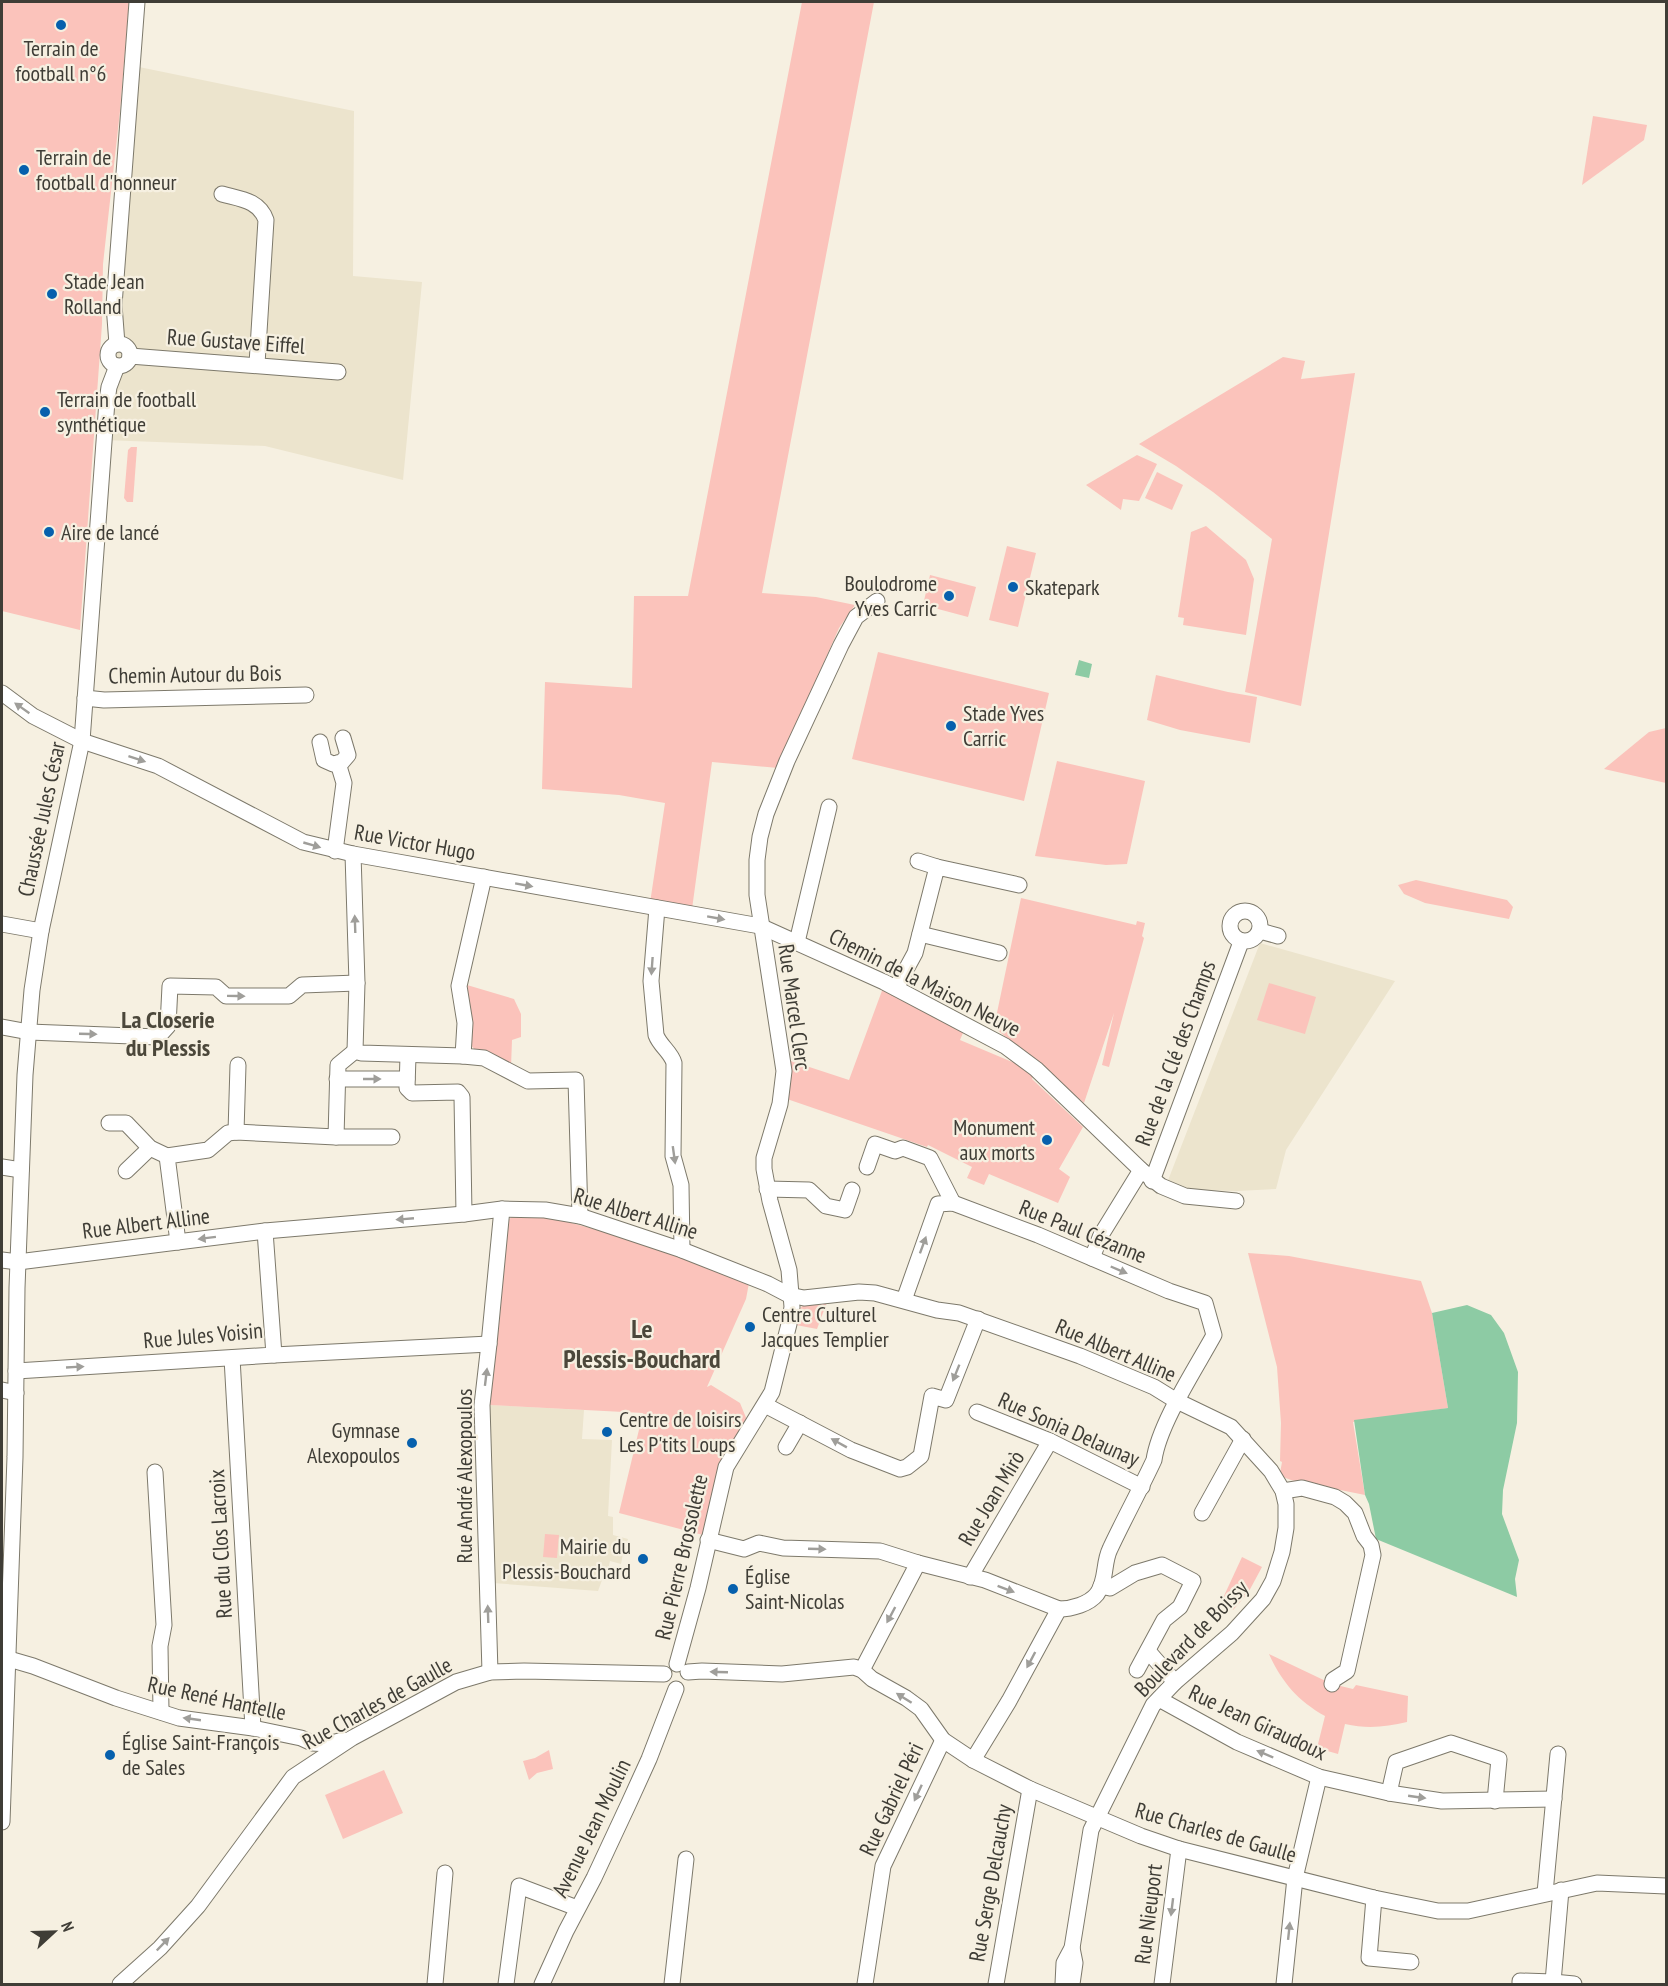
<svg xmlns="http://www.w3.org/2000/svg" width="1668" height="1986" font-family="'PT Sans Narrow',sans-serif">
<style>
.built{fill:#ece4cd}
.green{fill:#fbc3bb}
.water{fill:#8dcba4}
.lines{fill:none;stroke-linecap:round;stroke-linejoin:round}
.minor-casing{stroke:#7d796b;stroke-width:17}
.minor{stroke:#fff;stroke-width:15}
.oneway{fill:#9f9e9a}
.poi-dot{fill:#0660ad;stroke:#f6f0e1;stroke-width:2}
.labels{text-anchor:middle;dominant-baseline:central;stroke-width:4.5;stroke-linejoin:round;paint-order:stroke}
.poi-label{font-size:22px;fill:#3f3d36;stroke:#f6f0e1;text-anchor:start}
.street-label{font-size:22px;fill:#3f3d36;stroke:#f6f0e1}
.neighbourhood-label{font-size:24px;font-weight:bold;fill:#4b473a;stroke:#f6f0e1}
.quarter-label{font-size:26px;font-weight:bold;fill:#4b473a;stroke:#f6f0e1}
</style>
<rect width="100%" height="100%" fill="#f6f0e1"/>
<g class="built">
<path d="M139 67 354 111 353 276 422 282 403 480 265 446 104 440Z"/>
<path d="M1260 943 1395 981 1286 1150 1276 1189 1237 1191 1196 1190 1167 1183Z"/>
<path d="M489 1405 584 1410 582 1439 612 1440 608 1516 613 1517V1535L628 1539 627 1543H625L621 1564 610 1561 608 1570 605 1572 598 1591 493 1583Z"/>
</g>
<g class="green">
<path d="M2 2H129L120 111 103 264 102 324 80 630 2 611Z"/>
<path d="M802 2H874L762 593 816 597 855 605 839 628 778 768 712 762 692 909 650 903 665 803 619 795 542 789 545 682 632 688 634 596H688Z"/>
<path d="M1593 116 1647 125 1644 140 1582 185Z"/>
<path d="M1283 357 1305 361 1301 379 1355 373 1301 706 1245 692 1272 539 1213 492 1176 466 1139 444Z"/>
<path d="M131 447H137L133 502H127L124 498 128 450Z"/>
<path d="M1137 455 1157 464 1139 501 1123 499 1121 510 1086 485Z"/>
<path d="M1157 472 1183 485 1172 510 1145 498Z"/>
<path d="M1206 526 1246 560 1254 579 1246 635 1183 625 1184 618 1178 617 1191 532Z"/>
<path d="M1007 546 1036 553 1018 627 989 620Z"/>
<path d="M930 575 976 587 968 617 923 605Z"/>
<path d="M878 652 1049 693 1024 801 852 759Z"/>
<path d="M1156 675 1228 692 1257 697 1250 743 1180 730 1147 720Z"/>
<path d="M1666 728V783L1604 769 1649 732Z"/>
<path d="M1057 761 1145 781 1127 864 1106 865 1035 856Z"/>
<path d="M1416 880 1507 900 1513 907 1509 919 1425 903 1404 894 1398 885Z"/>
<path d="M1021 898 1136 925 1137 921 1145 923 1142 936 1144 938 1109 1067 1102 1065 1114 1013 1084 1103 994 1027Z"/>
<path d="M1269 983 1316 997 1305 1034 1257 1020Z"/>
<path d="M467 985 514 999 521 1014V1037L512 1040 511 1067 476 1051 469 1043 465 991Z"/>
<path d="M883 988 965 1028 960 1040 1017 1064 1033 1076 1032 1079 1083 1127 1059 1169 1070 1177 1058 1203 989 1174 984 1185 967 1178 972 1167 928 1145 927 1147 787 1099 791 1061 849 1080Z"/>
<path d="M514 1215 553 1218 683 1253 749 1283 746 1299 707 1387 711 1385 740 1403 747 1420 703 1535 619 1513 643 1413 489 1405 506 1222Z"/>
<path d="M1248 1253 1289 1256 1421 1281 1432 1313 1448 1408 1353 1422 1365 1495 1291 1480 1283 1477 1280 1473 1282 1462 1280 1461 1281 1423 1277 1367Z"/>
<path d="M827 1302 817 1329 796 1325 799 1309 805 1304Z"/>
<path d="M545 1534 559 1535 557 1558 543 1557Z"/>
<path d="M1242 1557 1262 1567 1248 1593 1233 1610 1223 1598Z"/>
<path d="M1269 1654 1332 1684 1353 1689 1356 1685 1408 1696 1407 1722C1386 1727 1367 1729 1345 1724L1338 1754 1317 1748 1325 1716C1297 1700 1282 1682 1269 1654Z"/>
<path d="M549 1750 553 1769 537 1773 529 1780 523 1761 535 1758Z"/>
<path d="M384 1770 403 1813 343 1839 325 1795Z"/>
</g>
<g class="water">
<path d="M1079 660 1092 664 1089 678 1075 675Z"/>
<path d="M1467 1305 1491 1315 1504 1333 1518 1372 1517 1423 1503 1490 1502 1514 1519 1560 1515 1579 1517 1597 1376 1539 1369 1504 1365 1495 1354 1420 1448 1408 1432 1313Z"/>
</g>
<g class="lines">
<defs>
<g id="minor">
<path d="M222 194C240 199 259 200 266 220L257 364"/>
<path d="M117 344 114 305 137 2"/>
<circle cx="119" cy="355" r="11"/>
<path d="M130 356 338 372"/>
<path d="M2 693 33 716 82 741 158 766 303 842 353 854 760 926 884 982 1005 1046 1036 1069 1141 1170 1161 1186 1185 1196 1236 1201"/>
<path d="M85 698 104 700 306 695"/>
<path d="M320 742 324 760 333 764 342 762 348 755 343 738"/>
<path d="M335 851 344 783 338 763"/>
<path d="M353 854 357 983 355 1051 361 1053 463 1056"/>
<path d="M918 861 937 867"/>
<path d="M484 877 459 986 465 1023 463 1056 484 1058 528 1081 576 1080 580 1216"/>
<path d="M657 908 651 981 656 1035C660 1046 671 1052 674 1063L673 1156 681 1185 682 1250"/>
<circle cx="1245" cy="926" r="15"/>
<path d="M2 924 41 931"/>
<path d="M1260 931 1278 936"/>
<path d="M920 934 999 953"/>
<path d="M797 942 829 807"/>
<path d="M896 988 915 953 937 867 1019 885"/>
<path d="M2 1027 29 1032 158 1037 168 1026 170 986 216 987 226 996H289L302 985 357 983"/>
<path d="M408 1056 407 1088 412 1093 458 1092 462 1097 464 1214"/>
<path d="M337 1079H407"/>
<path d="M109 1123H126L150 1148 167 1156"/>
<path d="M236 1132 238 1065"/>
<path d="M336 1137H392"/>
<path d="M2 1167 21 1170"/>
<path d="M867 1167 875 1144 895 1151 903 1148 930 1158 953 1203"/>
<path d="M126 1171 150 1148"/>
<path d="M1152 1181 1241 942"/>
<path d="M767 1189 809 1190 826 1206 845 1210 852 1190"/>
<path d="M178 1242 167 1156 208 1150 228 1133 236 1132 336 1137 338 1065 355 1051"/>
<path d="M1092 1258 1101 1235 1141 1170"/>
<path d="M2 1260 18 1262 265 1231 464 1214 502 1209 545 1210 580 1216 682 1250 768 1284 789 1295 804 1298 859 1292 875 1293 937 1310 959 1313 1080 1356 1154 1387 1175 1400 1231 1427 1271 1471 1283 1491 1286 1504V1528L1282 1552 1273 1581 1263 1599 1232 1633 1175 1682 1153 1705 1091 1830 1072 1948 1064 1963 1063 1984"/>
<path d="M274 1355 489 1344"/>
<path d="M232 1358 253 1728"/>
<path d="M16 1371 274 1355 265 1231"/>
<path d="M2 1390 16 1393"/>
<path d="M765 1405 851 1450 900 1469 907 1467 921 1456 932 1396 946 1400 978 1319"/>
<path d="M977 1412 1050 1441 1142 1487"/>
<path d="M786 1447 800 1423"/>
<path d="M155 1472 164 1625 160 1646 161 1712"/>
<path d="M1283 1491 1302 1488 1335 1497 1345 1503 1355 1513 1364 1536 1371 1545 1373 1555 1347 1671 1333 1680 1332 1684"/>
<path d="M1202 1513 1243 1439"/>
<path d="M708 1540 744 1549 759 1543 783 1548 880 1551 918 1563 985 1580 1059 1609C1072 1609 1089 1604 1097 1594 1107 1580 1103 1563 1110 1549 1124 1519 1140 1490 1154 1460 1159 1424 1196 1368 1214 1335L1205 1303 1169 1291 1038 1235 953 1203 938 1204 904 1300"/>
<path d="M970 1577 1050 1441"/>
<path d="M1101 1586 1110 1588 1135 1573 1162 1565 1193 1581 1180 1607 1164 1620 1137 1670"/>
<path d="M1148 1651 1175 1682"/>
<path d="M2 1657 33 1666 116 1698 179 1718 253 1728 301 1738 312 1743 328 1744 343 1740"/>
<path d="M677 1664 698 1588 726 1467 772 1392 789 1324 792 1307 789 1270 770 1201 764 1169V1158L780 1104 784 1071 757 895V860L760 837 766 814 787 761 841 645 856 617 877 601"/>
<path d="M862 1670 918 1563"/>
<path d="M490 1672 482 1405 489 1344 502 1209"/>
<path d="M688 1672 702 1671 782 1674 854 1667 862 1670 872 1679 906 1698 921 1709 943 1740 973 1760 1030 1789 1141 1836 1179 1849 1374 1898 1438 1911H1468L1597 1883 1666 1886"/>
<path d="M1159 1699 1237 1742 1319 1777 1389 1793 1442 1801 1554 1799"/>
<path d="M973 1760 1009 1701 1059 1609"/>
<path d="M1389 1793 1396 1762 1451 1743 1499 1759 1495 1801"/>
<path d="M2 1822 15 1457 17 1288 25 1075 32 990 41 931 82 741 107 401 109 387 117 366"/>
<path d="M1545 1893 1558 1754"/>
<path d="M1374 1898 1369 1958 1411 1962"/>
<path d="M1553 1982 1574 1984"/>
<path d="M120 1984 160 1948 198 1906 293 1777 352 1738 456 1682 490 1672 524 1671 664 1674"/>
<path d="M435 1984 445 1873"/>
<path d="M506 1984 519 1886 577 1908"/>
<path d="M542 1984 566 1931 594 1878 629 1803 649 1759 676 1689"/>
<path d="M672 1984 686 1859"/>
<path d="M865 1984 883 1866 943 1740"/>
<path d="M996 1984 1030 1789"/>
<path d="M1072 1984 1075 1963 1072 1948"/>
<path d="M1162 1984 1179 1849"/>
<path d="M1284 1984 1295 1878 1319 1777"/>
<path d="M1520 1984V1981L1553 1982 1561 1890"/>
</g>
</defs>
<use href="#minor" class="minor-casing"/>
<use href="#minor" class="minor"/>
</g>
<defs><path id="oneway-solid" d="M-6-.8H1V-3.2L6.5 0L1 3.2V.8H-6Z" transform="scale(1.5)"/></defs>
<g class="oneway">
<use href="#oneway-solid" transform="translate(22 708) rotate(-145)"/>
<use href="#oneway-solid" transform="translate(137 759) rotate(18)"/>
<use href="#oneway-solid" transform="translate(312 845) rotate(16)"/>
<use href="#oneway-solid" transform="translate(524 885) rotate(10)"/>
<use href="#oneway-solid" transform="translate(716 918) rotate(10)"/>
<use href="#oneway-solid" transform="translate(355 924) rotate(-92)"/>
<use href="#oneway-solid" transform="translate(652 966) rotate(94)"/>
<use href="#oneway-solid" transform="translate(236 996) rotate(1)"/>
<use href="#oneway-solid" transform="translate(88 1034) rotate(2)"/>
<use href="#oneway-solid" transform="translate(372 1079)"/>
<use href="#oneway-solid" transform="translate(674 1155) rotate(82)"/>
<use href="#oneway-solid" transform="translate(405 1219) rotate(175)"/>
<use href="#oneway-solid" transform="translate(207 1238) rotate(173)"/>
<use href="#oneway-solid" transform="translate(923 1245) rotate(-70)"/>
<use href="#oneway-solid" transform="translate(1119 1270) rotate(23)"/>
<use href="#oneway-solid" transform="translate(75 1367) rotate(-3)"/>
<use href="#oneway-solid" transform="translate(956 1373) rotate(112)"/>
<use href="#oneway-solid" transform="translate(486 1377) rotate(-83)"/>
<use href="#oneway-solid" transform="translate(839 1443) rotate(-151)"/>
<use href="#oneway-solid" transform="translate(817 1549) rotate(2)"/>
<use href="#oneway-solid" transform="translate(1006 1589) rotate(21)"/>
<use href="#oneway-solid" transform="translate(488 1614) rotate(-92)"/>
<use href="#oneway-solid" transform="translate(891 1615) rotate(118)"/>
<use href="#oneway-solid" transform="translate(1031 1660) rotate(118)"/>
<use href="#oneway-solid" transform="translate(719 1672) rotate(-178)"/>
<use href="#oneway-solid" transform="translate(904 1698) rotate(-148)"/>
<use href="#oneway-solid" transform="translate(192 1719) rotate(-172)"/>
<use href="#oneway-solid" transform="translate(1265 1754) rotate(-157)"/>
<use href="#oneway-solid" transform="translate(918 1793) rotate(115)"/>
<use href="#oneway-solid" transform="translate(1417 1797) rotate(8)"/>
<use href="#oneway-solid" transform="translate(1172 1907) rotate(97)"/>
<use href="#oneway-solid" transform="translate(1289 1931) rotate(-84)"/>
<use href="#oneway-solid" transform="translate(163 1944) rotate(-46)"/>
</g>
<g class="poi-dot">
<circle cx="61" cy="25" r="6"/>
<circle cx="24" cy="170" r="6"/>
<circle cx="52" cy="294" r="6"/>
<circle cx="45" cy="412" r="6"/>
<circle cx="49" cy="532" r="6"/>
<circle cx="1013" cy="587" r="6"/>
<circle cx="949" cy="596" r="6"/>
<circle cx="951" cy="726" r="6"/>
<circle cx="1047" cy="1140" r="6"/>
<circle cx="750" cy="1327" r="6"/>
<circle cx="607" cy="1432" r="6"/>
<circle cx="412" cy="1443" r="6"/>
<circle cx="643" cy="1559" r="6"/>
<circle cx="733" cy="1589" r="6"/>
<circle cx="110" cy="1755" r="6"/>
</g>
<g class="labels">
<g class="poi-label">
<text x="61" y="48" text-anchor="middle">Terrain de<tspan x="61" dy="25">football n°6</tspan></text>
<text x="36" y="157">Terrain de<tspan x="36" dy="25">football d'honneur</tspan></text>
<text x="64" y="281">Stade Jean<tspan x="64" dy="25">Rolland</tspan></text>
<text x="57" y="399">Terrain de football<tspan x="57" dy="25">synthétique</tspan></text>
<text x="61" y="532">Aire de lancé</text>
<text x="937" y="583" text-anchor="end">Boulodrome<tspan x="937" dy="25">Yves Carric</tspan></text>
<text x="1025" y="587">Skatepark</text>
<text x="963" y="713">Stade Yves<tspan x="963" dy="25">Carric</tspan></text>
<text x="1035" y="1127" text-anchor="end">Monument<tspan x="1035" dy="25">aux morts</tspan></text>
<text x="762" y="1314">Centre Culturel<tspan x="762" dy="25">Jacques Templier</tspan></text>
<text x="619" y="1419">Centre de loisirs<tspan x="619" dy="25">Les P'tits Loups</tspan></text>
<text x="400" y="1430" text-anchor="end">Gymnase<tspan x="400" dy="25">Alexopoulos</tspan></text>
<text x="631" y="1546" text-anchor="end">Mairie du<tspan x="631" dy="25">Plessis-Bouchard</tspan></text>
<text x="745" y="1576">Église<tspan x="745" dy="25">Saint-Nicolas</tspan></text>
<text x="122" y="1742">Église Saint-François<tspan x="122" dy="25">de Sales</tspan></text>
</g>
<g class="street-label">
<text transform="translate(236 341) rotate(4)">Rue Gustave Eiffel</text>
<text transform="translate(195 674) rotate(-1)">Chemin Autour du Bois</text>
<text transform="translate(41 819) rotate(-78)">Chaussée Jules César</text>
<text transform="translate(415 842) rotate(10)">Rue Victor Hugo</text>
<text transform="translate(925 982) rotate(27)">Chemin de la Maison Neuve</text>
<text transform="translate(795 1007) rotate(82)">Rue Marcel Clerc</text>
<text transform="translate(1175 1053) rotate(-70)">Rue de la Clé des Champs</text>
<text transform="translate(636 1213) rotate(17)">Rue Albert Alline</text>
<text transform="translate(146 1223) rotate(-7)">Rue Albert Alline</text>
<text transform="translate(1083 1231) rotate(22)">Rue Paul Cézanne</text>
<text transform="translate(203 1335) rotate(-5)">Rue Jules Voisin</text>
<text transform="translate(1116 1350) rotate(23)">Rue Albert Alline</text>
<text transform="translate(1069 1429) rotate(24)">Rue Sonia Delaunay</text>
<text transform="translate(464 1476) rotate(-90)">Rue André Alexopoulos</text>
<text transform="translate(991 1498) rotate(-59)">Rue Joan Mirò</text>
<text transform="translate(220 1544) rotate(-93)">Rue du Clos Lacroix</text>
<text transform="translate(681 1557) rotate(-77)">Rue Pierre Brossolette</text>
<text transform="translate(1191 1638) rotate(-46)">Boulevard de Boissy</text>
<text transform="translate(217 1698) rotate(12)">Rue René Hantelle</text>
<text transform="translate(377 1703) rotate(-29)">Rue Charles de Gaulle</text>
<text transform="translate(1258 1722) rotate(25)">Rue Jean Giraudoux</text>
<text transform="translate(891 1799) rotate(-65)">Rue Gabriel Péri</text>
<text transform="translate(591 1828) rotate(-64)">Avenue Jean Moulin</text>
<text transform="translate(1216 1832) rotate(16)">Rue Charles de Gaulle</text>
<text transform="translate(990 1883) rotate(-80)">Rue Serge Delcauchy</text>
<text transform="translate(1148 1914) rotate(-83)">Rue Nieuport</text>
</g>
<g class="neighbourhood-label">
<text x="168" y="1019">La Closerie<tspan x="168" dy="28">du Plessis</tspan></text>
</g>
<g class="quarter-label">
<text x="642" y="1328">Le<tspan x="642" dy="30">Plessis-Bouchard</tspan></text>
</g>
</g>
<rect width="1668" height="1986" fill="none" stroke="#3f3d36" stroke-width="6"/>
<g transform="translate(54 1932) rotate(68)" stroke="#f6f0e1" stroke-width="4.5" paint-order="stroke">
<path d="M0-4.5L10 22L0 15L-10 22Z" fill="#3f3d36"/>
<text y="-9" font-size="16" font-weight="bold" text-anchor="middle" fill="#3f3d36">N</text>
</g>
</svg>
